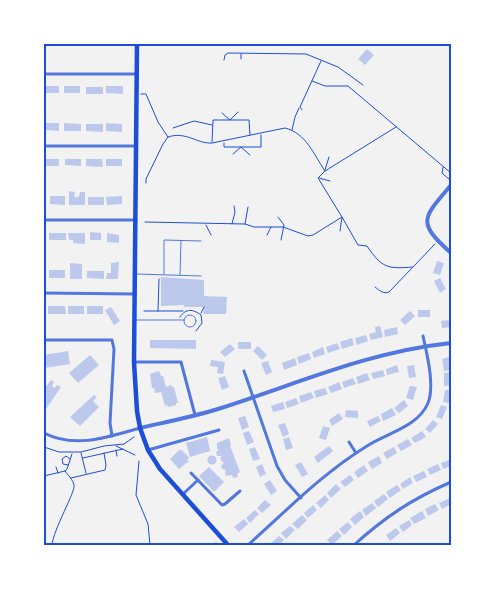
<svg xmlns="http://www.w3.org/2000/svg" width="495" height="589" font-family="Rubik,sans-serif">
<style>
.building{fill:#bdc9ec}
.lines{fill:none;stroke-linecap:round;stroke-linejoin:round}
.path{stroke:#1d4ed8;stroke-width:1}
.service{stroke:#5277de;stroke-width:1}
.minor{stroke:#5277de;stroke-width:3}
.tertiary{stroke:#5277de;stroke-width:4}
.secondary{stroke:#1d4ed8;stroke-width:4.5}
.neatline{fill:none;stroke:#1d4ed8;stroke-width:2}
</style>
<rect width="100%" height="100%" fill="#f2f2f2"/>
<g class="building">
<path d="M367 49 374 55 365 65 358 59Z"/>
<rect x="44" y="86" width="15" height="7"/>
<rect x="64" y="86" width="16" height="7"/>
<path d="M106 86H123V94L106 93Z"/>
<rect x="86" y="87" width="17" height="7"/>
<path d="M44 123H59V131L44 130Z"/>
<path d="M64 123 81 124V131H64Z"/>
<path d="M106 123 122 124V132L106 131Z"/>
<path d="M86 124H103V132L86 131Z"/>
<rect x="44" y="159" width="15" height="7"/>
<path d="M65 159H81V166L65 165Z"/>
<path d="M86 159H102L103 167 86 166Z"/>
<rect x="106" y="159" width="16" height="7"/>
<path d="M69 191 75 192 74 197H79L80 192H85V205H69Z"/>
<path d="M50 196H65V205L50 204Z"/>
<path d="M122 196V204L107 205 106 197Z"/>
<rect x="88" y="197" width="16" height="8"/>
<path d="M90 232 101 233V240H90Z"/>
<rect x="49" y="233" width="17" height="7"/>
<path d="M68 233H85V244L73 243V240H69Z"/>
<path d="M107 233 119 235V243L107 242Z"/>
<path d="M437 261 444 263 440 275 433 273Z"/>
<path d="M119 262 118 279H106L107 273H111V263Z"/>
<path d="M70 263 82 264V279H70Z"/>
<rect x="49" y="270" width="16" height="8"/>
<path d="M87 271H104V279L87 278Z"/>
<path d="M161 277 204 280V296L227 297 226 314H203L204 307H184V305L161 306Z"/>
<path d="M440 278 446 289 440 293 434 281Z"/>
<path d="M48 306H65L66 314H48Z"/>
<rect x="68" y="306" width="16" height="8"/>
<rect x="87" y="306" width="16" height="8"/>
<path d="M111 307 120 321 114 325 105 310Z"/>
<rect x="418" y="310" width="12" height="7"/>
<path d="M410 311 415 316 405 325 400 320Z"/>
<path d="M451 320V327L442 328 441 321Z"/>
<path d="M380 326 383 337 371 340 369 334 376 332 375 327Z"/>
<path d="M397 327 398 334 385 337 384 330Z"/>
<path d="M366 335 368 341 357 345 355 338Z"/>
<path d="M352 338 354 345 342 349 340 342Z"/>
<path d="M150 340H196V349L150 348Z"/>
<rect x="238" y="342" width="13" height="7"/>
<path d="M337 343 340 349 328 353 326 347Z"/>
<path d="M230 344 235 349 225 357 220 352Z"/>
<path d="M258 346 267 355 262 360 253 351Z"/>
<path d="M323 347 325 354 314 358 312 352Z"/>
<path d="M68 351 70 364 44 368V355Z"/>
<path d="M309 353 311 359 299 364 297 357Z"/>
<path d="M90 355 99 365 78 383 69 373Z"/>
<path d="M449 357 451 370 444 371 442 359Z"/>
<path d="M295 358 297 365 284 370 282 363Z"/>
<path d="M211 360 225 362 223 374 217 373 218 367 210 366Z"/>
<path d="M268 361 272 372 266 375 261 363Z"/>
<path d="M397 365 399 372 387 375 386 369Z"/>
<path d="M414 365 416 377 409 378 407 366Z"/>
<path d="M383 370 385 376 373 379 371 373Z"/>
<path d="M159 371 161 376H163L166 387 171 385 172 387H174L178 403H176V405L168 407 167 405 165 406 161 392 155 393 154 388H152L150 374Z"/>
<path d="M451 372V385L444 386V373Z"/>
<path d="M367 373 370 380 358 384 356 377Z"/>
<path d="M225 376 229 387 222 390 218 378Z"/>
<path d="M353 378 356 384 344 388 342 382Z"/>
<path d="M51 380 54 382 52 386 54 388 57 385 61 387 44 412V389Z"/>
<path d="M339 382 342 389 331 393 328 387Z"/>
<path d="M410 386 417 387 413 400 406 398Z"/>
<path d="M325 388 328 394 316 398 314 391Z"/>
<path d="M445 390H451L450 403 443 402Z"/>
<path d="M311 392 314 398 301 403 299 396Z"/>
<path d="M94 395 97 397 93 401 99 407 80 426 70 417Z"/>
<path d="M296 398 299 404 287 408 285 402Z"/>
<path d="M404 400 408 406 399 413 394 408Z"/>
<path d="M283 402 285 409 273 412 271 406Z"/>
<path d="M441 405 447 407 442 419 436 417Z"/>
<path d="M392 408 396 415 383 421 381 414Z"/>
<path d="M346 410 358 411V418L345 417Z"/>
<path d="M339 413 343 419 332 426 329 420Z"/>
<path d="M245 416 249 427 242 430 238 418Z"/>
<path d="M378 416 381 421 370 427 367 421Z"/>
<path d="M433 420 438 424 430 433 425 429Z"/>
<path d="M285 423 289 434 283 437 278 425Z"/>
<path d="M323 426 330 428 326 440 319 438Z"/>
<path d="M249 431 254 442 247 445 243 433Z"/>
<path d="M422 431 426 437 415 443 411 438Z"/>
<path d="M207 437 210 451 190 457 186 443Z"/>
<path d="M289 437 293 448 286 450 283 439Z"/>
<path d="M229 438 231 445 230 446 240 472 237 474 238 477 233 478 232 475 226 476 225 472 226 470 222 469 221 466 224 462H222L220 458 222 456H217L216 452 219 450 217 449V443Z"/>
<path d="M408 439 412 445 401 451 397 445Z"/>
<path d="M329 446 333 451 318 463 314 457Z"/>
<path d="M255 447 260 459 253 461 249 449Z"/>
<path d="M394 447 397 453 387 459 383 453Z"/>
<path d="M179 450H182L189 458 187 460 189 461 179 469 170 459Z"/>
<circle cx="212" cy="460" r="4.5"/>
<path d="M379 456 382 463 372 469 368 462Z"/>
<path d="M451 459V466L443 469 441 463Z"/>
<path d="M301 462 308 474 302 477 295 465Z"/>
<path d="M262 464 266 474 260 477 256 467Z"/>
<path d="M438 464 441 470 430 475 427 469Z"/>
<path d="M364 465 368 471 358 478 354 472Z"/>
<path d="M209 467 224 482 214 492 199 476Z"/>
<path d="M424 471 427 477 416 482 413 476Z"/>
<path d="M350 475 354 480 345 487 340 482Z"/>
<path d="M410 477 413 483 403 489 400 484Z"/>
<path d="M270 480 277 491 271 495 264 484Z"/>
<path d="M336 484 341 489 331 498 327 493Z"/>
<path d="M397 485 401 490 390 498 386 492Z"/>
<path d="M384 494 388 499 378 507 374 501Z"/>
<path d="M325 495 329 500 321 508 316 503Z"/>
<path d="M450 498 451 504 442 509 439 503Z"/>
<path d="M265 500 271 505 262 513 257 508Z"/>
<path d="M372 503 376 508 366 516 362 510Z"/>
<path d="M435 504 439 510 428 516 425 509Z"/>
<path d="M313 505 317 510 308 518 304 513Z"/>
<path d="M255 510 259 514 250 523 246 518Z"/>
<path d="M360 511 364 517 355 525 350 519Z"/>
<path d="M422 511 426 518 414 524 410 518Z"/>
<path d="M302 515 307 520 298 529 292 524Z"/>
<path d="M244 519 248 524 239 532 234 527Z"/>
<path d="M409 520 412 525 403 532 399 526Z"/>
<path d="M348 522 352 527 344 535 339 529Z"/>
<path d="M290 526 295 530 286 539 281 533Z"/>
<path d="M396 528 400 533 390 541 386 535Z"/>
<path d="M337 531 342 536 332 545 327 540Z"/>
<path d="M279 536 284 540 279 545H271L270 544Z"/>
</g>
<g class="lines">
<g class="path">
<path d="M241 54V59"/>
<path d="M224 60 225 55 228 53 306 54 338 67 363 85"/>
<path d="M312 81 325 86H348L451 173"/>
<path d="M141 94H146L158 122 168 137"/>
<path d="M302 110 300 107 321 61"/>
<path d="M222 113 230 120 238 112"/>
<path d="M173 128 194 121 212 125"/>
<path d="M292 130 295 117 299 108"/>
<path d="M212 142 213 120H249L250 135"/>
<path d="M224 143V147H261V135"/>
<path d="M233 154 241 147 250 155"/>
<path d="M443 167 442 173 450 180"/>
<path d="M325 170 329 157"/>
<path d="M325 171 396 127"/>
<path d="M319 178 330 181"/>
<path d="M146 183V179L163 144 168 137C186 131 197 144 212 143L285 128C306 133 314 155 325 171L318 178 342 217 340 231"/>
<path d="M278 217 284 225 281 240"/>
<path d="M145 222 245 224 254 227H271"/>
<path d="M232 224 235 212 234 206"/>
<path d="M245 224 248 207"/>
<path d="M206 225 211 235"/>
<path d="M267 235 271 227H283L308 236 313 235 342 217 358 245 367 246C382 268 387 269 413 267L435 244"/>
<path d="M375 287C380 291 383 294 389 292L412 268"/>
<path d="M144 311H183"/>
<path d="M158 311 159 279"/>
<path d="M201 313 204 307"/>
<path d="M180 317C186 308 193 309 201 315L202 323 196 331"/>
<path d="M116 446 135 455"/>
<path d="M44 447 59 452H81L104 446 124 444 134 437"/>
<path d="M116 450 117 456"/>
<path d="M81 453 86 473"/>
<path d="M83 458 123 449"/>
<path d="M139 461 136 495 148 524 150 545"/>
<path d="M68 465 63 464 62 459 66 456 70 459"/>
<path d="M56 467 58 473"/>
<path d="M44 476 65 471 67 469 72 454"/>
<path d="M71 478 105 470 106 465 104 453"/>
<path d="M52 545C53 530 76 491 74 485 73 480 68 475 65 471"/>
<path d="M212 545 216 543"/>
</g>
<g class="service">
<path d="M137 274 201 276"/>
<path d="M164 274V240L201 241"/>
<path d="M180 275 181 241"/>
<circle cx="190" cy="321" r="6"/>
<path d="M135 320H184"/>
</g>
<g class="minor">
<path d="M44 74H137"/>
<path d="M44 146H136"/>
<path d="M44 220H136"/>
<path d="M44 293 135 294"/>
<path d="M44 340H112L114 349 110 423 112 436"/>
<path d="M134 362H181L195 415"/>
<path d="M244 371 277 466 285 480 301 498"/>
<path d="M44 433C75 449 108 437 140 428"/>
<path d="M349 442 356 453"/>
<path d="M148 450 219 430"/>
<path d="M191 473 222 505 225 504 240 491"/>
<path d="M183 494 198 480"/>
<path d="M248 545C286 511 323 473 367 446 387 433 418 427 428 403 435 386 427 354 423 336"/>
<path d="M354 545C385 517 412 499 451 482"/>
</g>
<g class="tertiary">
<path d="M451 185C423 218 416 222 451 253"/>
<path d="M140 428C166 422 192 417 218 409 297 384 367 352 451 343"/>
</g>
<path class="secondary" d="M137 44 134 362 137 411 140 428 148 450 160 469 228 545"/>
</g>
<rect width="495" height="589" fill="none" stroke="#ffffff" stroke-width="90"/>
<rect x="45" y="45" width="405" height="499" class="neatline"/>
</svg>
